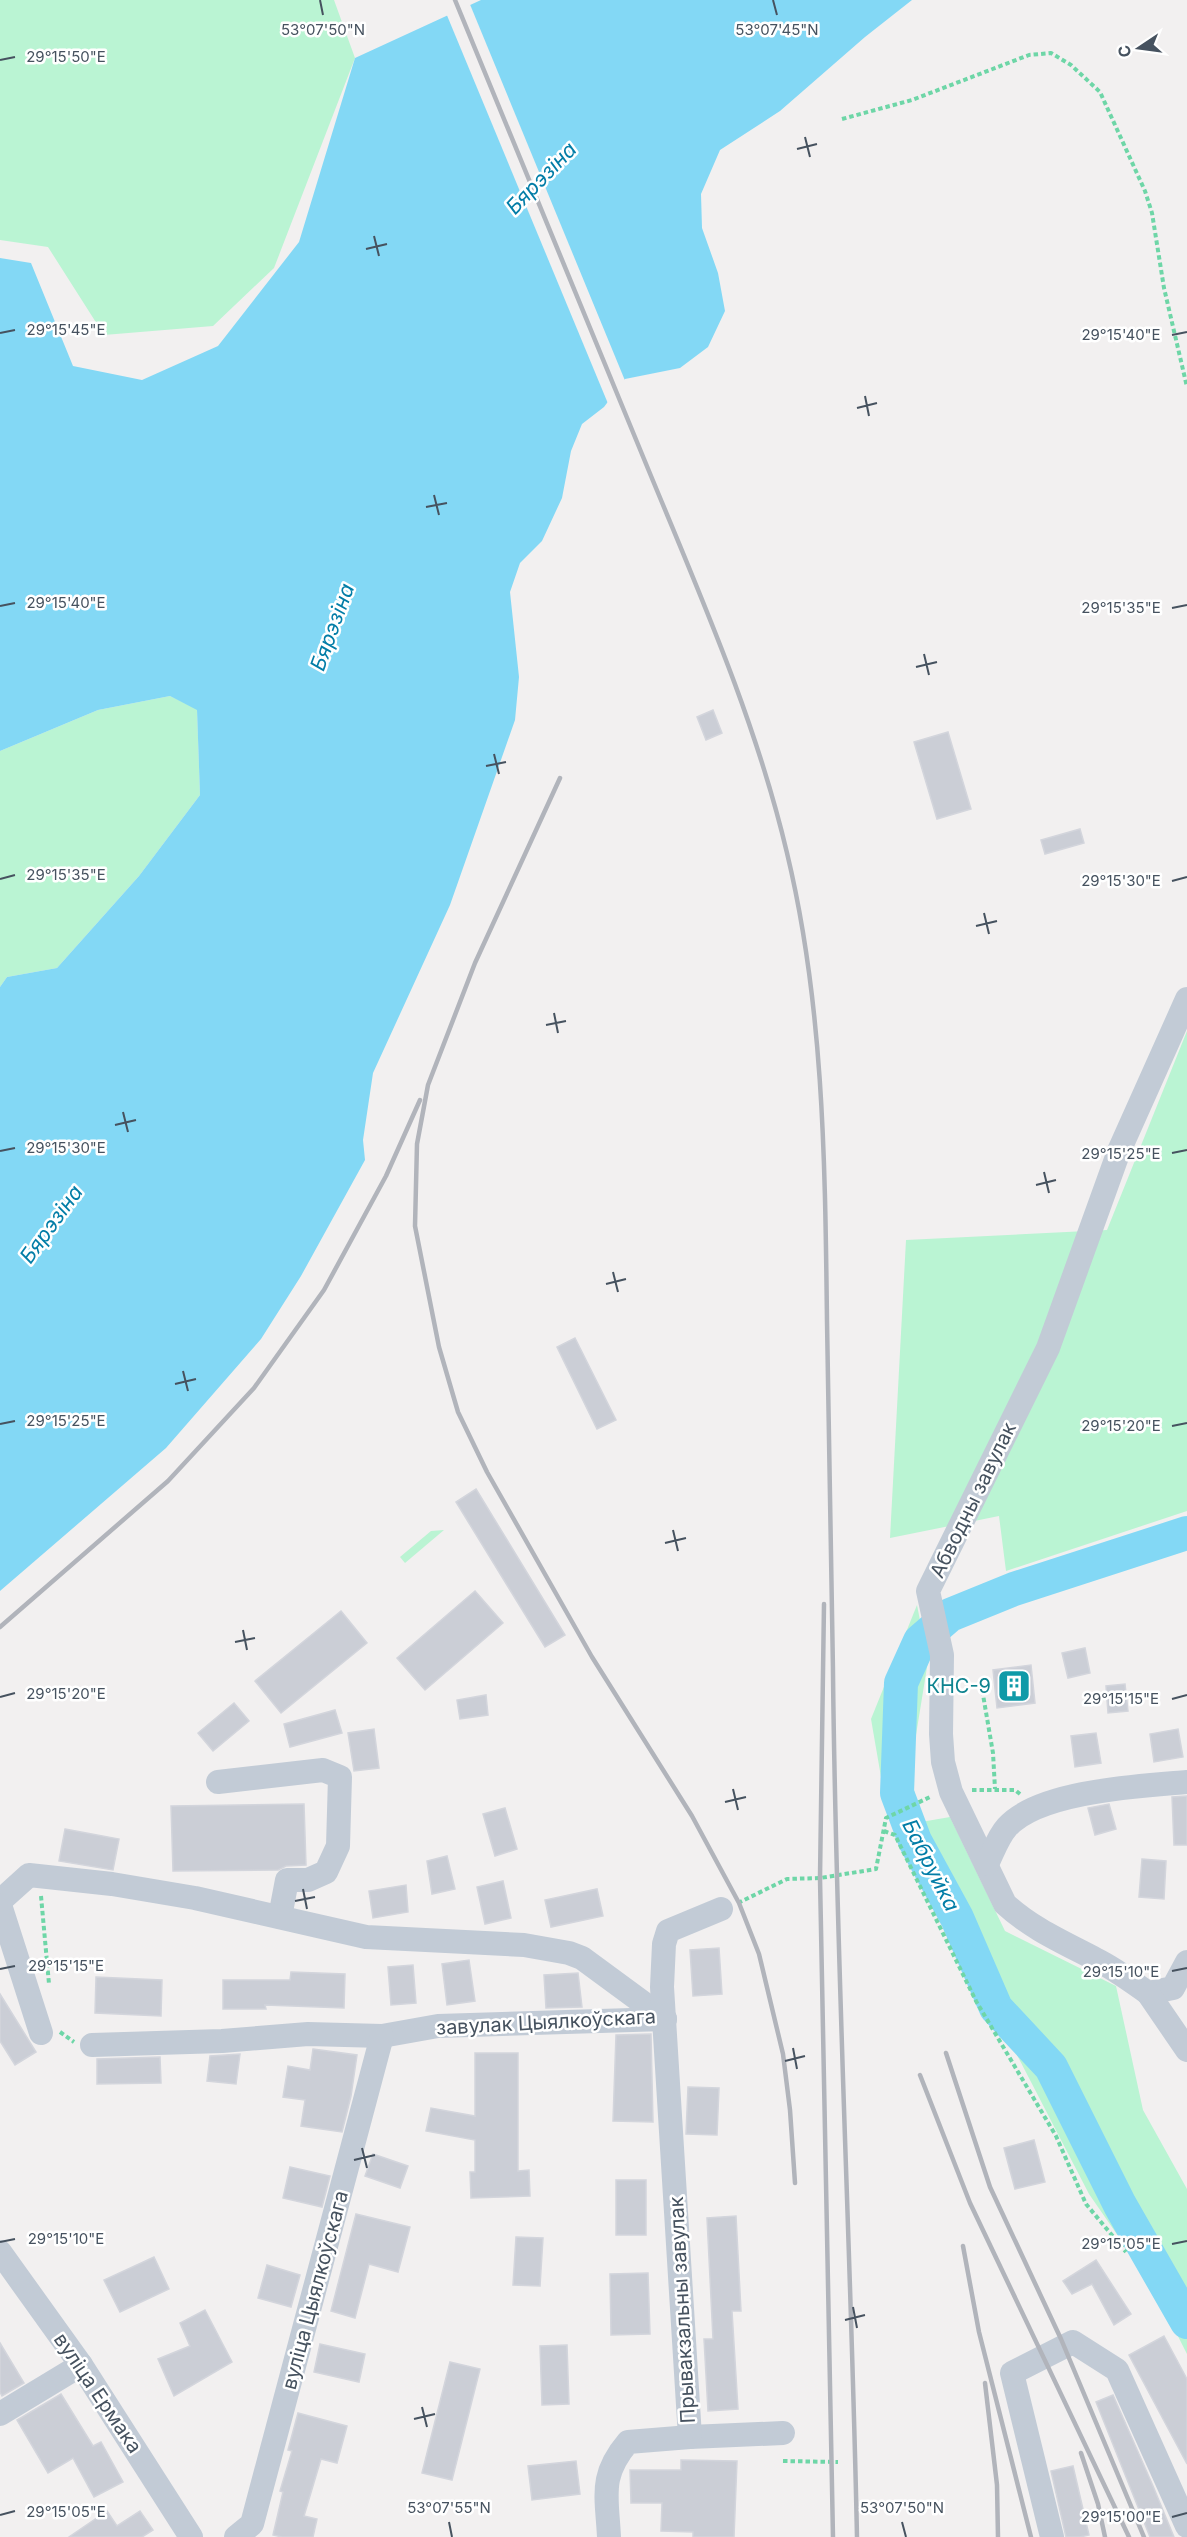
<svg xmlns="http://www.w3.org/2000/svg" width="1187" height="2537" font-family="Inter,sans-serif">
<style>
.green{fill:#baf4d3}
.water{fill:#83d8f5}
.pier{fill:#f2f0f0}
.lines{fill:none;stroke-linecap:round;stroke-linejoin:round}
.river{stroke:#83d8f5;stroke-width:34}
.building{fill:#cbced6;stroke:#d3d5dc;stroke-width:1.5}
.path{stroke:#6ed6a7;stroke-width:4;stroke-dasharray:4.5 3;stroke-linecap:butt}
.minor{stroke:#c2cbd6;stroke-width:24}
.rail{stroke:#b1b4bb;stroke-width:4.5}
.ticks{fill:none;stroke:#46525f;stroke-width:2}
.labels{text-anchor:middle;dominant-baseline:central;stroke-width:5;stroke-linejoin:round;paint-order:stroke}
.street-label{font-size:20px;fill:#46525f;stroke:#fff}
.culture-label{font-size:20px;fill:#0d838f;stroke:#fff;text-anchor:end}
.water-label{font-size:21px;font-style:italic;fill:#027da7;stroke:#fff}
.ticks-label{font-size:15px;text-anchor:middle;fill:#46525f;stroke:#fff;stroke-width:5;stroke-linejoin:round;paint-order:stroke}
</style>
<rect width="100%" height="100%" fill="#f2f0f0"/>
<g class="green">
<path d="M0 0H334L355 58 274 268 213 326 104 335 48 247 0 240Z"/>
<path d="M170 696 197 709 200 795 139 876 57 968 7 977 0 987V751L98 710Z"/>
<path d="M1187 1031V1511L1006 1571 999 1516 890 1538 906 1240 1107 1230Z"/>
<path d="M444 1530 405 1563 400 1557 431 1531Z"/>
<path d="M917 1605 928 1661 910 1772 921 1822 950 1817 1005 1931 1116 1986 1143 2110 1187 2189V2354L1152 2285 1089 2194 885 1800 871 1719Z"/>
</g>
<path class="water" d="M481 0H912L865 37 780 111 720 150 701 194 702 228 718 273 725 311 708 347 680 368 625 379 604 407 582 424 571 451 562 498 542 541 520 563 510 592 519 677 515 720 450 905 373 1073 363 1140 365 1160 301 1276 261 1339 166 1448 0 1591V987L7 977 57 968 139 876 200 795 197 710 170 696 98 710 0 751V258L31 263 73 366 142 380 218 346 299 242 355 58Z"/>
<path class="pier" d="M469 2 626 383 609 406 446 13Z"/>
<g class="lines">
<path class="river" d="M1187 1533 1014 1589 950 1615 920 1641 901 1683 897 1793 915 1841 957 1918 996 2008 1051 2067 1120 2205 1187 2322"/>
</g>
<g class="building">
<path d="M713 710 722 733 706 740 697 717Z"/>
<path d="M948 732 971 809 937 819 914 742Z"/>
<path d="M1080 829 1084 843 1045 854 1041 840Z"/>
<path d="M575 1338 616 1420 597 1429 557 1347Z"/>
<path d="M476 1489 565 1635 545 1647 456 1502Z"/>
<path d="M475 1591 503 1623 425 1690 397 1658Z"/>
<path d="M341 1611 367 1643 281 1713 255 1681Z"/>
<path d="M1085 1648 1090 1673 1068 1678 1062 1653Z"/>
<path d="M1031 1665 1035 1703 997 1708 993 1670Z"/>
<path d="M1125 1684 1128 1711 1108 1713 1106 1686Z"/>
<path d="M486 1695 488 1715 460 1719 457 1700Z"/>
<path d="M234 1703 249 1721 213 1751 198 1733Z"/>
<path d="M335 1710 342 1733 290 1747 284 1724Z"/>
<path d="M374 1729 379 1768 354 1771 348 1733Z"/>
<path d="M1178 1729 1183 1757 1154 1762 1150 1734Z"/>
<path d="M1096 1733 1101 1763 1075 1767 1071 1736Z"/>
<path d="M1187 1796V1845H1174L1172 1797Z"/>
<path d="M304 1804 306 1865 286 1866 278 1870 173 1871 171 1806Z"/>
<path d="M1109 1804 1116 1829 1095 1835 1088 1808Z"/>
<path d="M505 1808 517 1849 495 1856 483 1814Z"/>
<path d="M65 1829 119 1839 113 1870 59 1861Z"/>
<path d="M447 1856 455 1889 432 1894 427 1861Z"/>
<path d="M1142 1859 1166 1861 1164 1899 1139 1897Z"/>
<path d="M503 1881 511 1918 485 1924 477 1887Z"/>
<path d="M406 1885 408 1912 373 1918 369 1891Z"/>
<path d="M597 1889 603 1916 551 1927 545 1900Z"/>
<path d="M719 1948 722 1994 693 1996 690 1950Z"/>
<path d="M469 1960 475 2001 447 2005 442 1964Z"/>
<path d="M413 1965 416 2003 391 2005 388 1967Z"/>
<path d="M291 1972 345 1974 344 2008 265 2005 266 2009H223V1980H290Z"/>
<path d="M578 1973 582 2007 546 2008 544 1975Z"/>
<path d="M96 1977 162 1980 161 2016 95 2013Z"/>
<path d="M0 1994 36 2052 15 2065 0 2041Z"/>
<path d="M651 2034 653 2122 613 2121 616 2035Z"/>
<path d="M313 2049 357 2055 351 2096 342 2132 301 2126 305 2100 283 2097 288 2066 310 2070Z"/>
<path d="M475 2053H518V2171L529 2170 530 2196 471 2198 470 2172H475V2140L426 2131 431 2108 475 2116Z"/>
<path d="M240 2054 236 2084 207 2081 210 2056Z"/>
<path d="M160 2057 161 2083 97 2084V2059Z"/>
<path d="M688 2087 719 2088 717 2135 686 2134Z"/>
<path d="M1034 2140 1045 2182 1015 2189 1004 2148Z"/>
<path d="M373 2154 408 2166 400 2188 365 2176Z"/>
<path d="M290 2167 330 2176 322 2207 283 2198Z"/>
<rect x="616" y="2180" width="30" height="55"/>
<path d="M356 2214 410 2227 398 2272 369 2264 355 2318 331 2311Z"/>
<path d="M736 2216 741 2311H732L738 2409 708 2411 704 2339H713L707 2218Z"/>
<path d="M516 2237 543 2238 540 2286 513 2285Z"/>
<path d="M154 2257 169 2289 120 2312 104 2280Z"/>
<path d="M1096 2260 1131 2314 1114 2325 1092 2284 1072 2294 1063 2281Z"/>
<path d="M267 2265 300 2275 291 2307 258 2298Z"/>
<path d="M648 2273 650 2334 611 2335 610 2274Z"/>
<path d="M205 2310 232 2362 174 2396 158 2359 190 2346 180 2323Z"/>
<path d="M1164 2336 1187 2379V2464L1129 2355Z"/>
<path d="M0 2343 24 2383 2 2396 0 2392Z"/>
<path d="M320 2344 365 2354 359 2382 314 2372Z"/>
<path d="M567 2345 569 2404 542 2405 540 2346Z"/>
<path d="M450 2362 480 2369 452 2480 422 2473Z"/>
<path d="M61 2394 93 2446 101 2442 123 2482 94 2497 73 2458 48 2473 17 2420Z"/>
<path d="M1113 2395 1153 2486 1174 2537H1150L1096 2402Z"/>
<path d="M298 2413 347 2426 337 2463 321 2459 304 2516 317 2519 313 2537H282L273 2535 283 2492 280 2491 292 2451 288 2450Z"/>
<path d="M681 2460 737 2461 734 2537H693V2532L661 2531 662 2503H631L630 2470H681Z"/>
<path d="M576 2461 580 2494 532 2500 528 2466Z"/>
<path d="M1073 2466 1089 2535 1080 2537H1066L1051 2471Z"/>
<path d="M107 2511 117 2526 140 2511 153 2530 142 2537H69Z"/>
</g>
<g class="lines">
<g class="path">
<path d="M842 119 912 100 1029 55 1051 53 1071 65 1100 92 1145 191 1152 213 1164 288 1187 387"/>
<path d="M981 1683 993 1753 995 1789"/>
<path d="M972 1790H1015L1020 1794"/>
<path d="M884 1831 895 1835 976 2001 1056 2136 1086 2204 1126 2252"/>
<path d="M41 1896 49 1984"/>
<path d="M738 1903 787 1879 820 1878 876 1869 886 1818 932 1796"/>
<path d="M60 2032 74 2042"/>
<path d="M783 2461 838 2462"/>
</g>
<g class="minor">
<path d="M1187 999 1119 1151 1048 1348 928 1591 942 1655 941 1734 943 1762 951 1792 1005 1904C1032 1929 1065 1943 1097 1960 1115 1969 1131 1981 1148 1993L1173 1988 1187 1962"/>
<path d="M218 1782 323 1770 340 1777 338 1846 326 1872 308 1880H287L280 1917"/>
<path d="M987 1864C993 1852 998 1837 1007 1827 1039 1791 1140 1786 1187 1782"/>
<path d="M0 1901 29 1875 112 1884 195 1898 366 1937 524 1945 569 1953 582 1958 665 2019"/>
<path d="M0 1905 41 2033"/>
<path d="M1148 1993 1187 2050"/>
<path d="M92 2045 222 2041 308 2034 382 2036 438 2026 665 2019"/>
<path d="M0 2252 81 2365 191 2537"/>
<path d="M0 2414 81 2365"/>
<path d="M690 2437 783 2433"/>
<path d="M236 2537 252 2524 382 2036"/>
<path d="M609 2537C607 2496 599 2476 628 2442L690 2437 662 1987 664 1944 668 1931 721 1909"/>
<path d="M1052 2537 1012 2373 1073 2342 1117 2370 1187 2526"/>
</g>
<g class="rail">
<path d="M455 0C518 153 581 306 644 459 697 588 755 717 787 853 824 1007 825 1163 827 1321 829 1438 832 1556 833 1674 836 1962 851 2249 857 2537"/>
<path d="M560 778 475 963 428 1085 417 1144 415 1226 439 1347 458 1412 487 1472 592 1657 692 1816 739 1903 759 1954 783 2054 790 2110 795 2183"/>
<path d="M824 1604 820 1878 833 2537"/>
<path d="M0 1627 168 1481 254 1388 324 1290 386 1176 420 1100"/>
<path d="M946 2053 990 2187 1061 2339 1144 2537"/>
<path d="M920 2075 970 2203 1129 2537"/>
<path d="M963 2246 979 2332 1031 2537"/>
<path d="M985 2383 997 2485 998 2537"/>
<path d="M1081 2453 1098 2504 1105 2537"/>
</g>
</g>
<path class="ticks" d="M320 0 323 15M773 0 777 15M0 60 15 57M805 137 810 157M797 149 817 144M374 236 379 256M366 249 387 244M0 333 15 330M1172 335 1187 332M865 396 869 416M857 408 877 403M434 495 439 515M426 507 447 503M0 606 15 603M1172 608 1187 605M924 654 929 675M916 667 937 662M494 754 499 774M486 766 506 762M0 879 15 875M1172 881 1187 877M984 913 989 934M976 926 997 921M554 1013 558 1033M546 1025 566 1021M123 1112 128 1132M115 1125 136 1120M0 1151 15 1148M1172 1153 1187 1150M1044 1172 1049 1193M1036 1185 1056 1180M613 1272 618 1292M606 1284 626 1279M183 1371 188 1391M175 1384 196 1379M0 1424 15 1421M1172 1426 1187 1423M673 1530 678 1551M665 1543 686 1538M243 1630 247 1650M235 1642 255 1638M0 1697 15 1693M1172 1699 1187 1695M733 1789 738 1810M725 1802 746 1797M303 1889 307 1909M295 1901 315 1897M0 1969 15 1966M1172 1971 1187 1968M793 2048 797 2069M785 2061 805 2056M362 2148 367 2168M354 2160 375 2155M0 2242 15 2239M1172 2244 1187 2241M853 2307 857 2328M845 2320 865 2315M422 2407 427 2427M414 2419 435 2414M0 2515 15 2511M1172 2517 1187 2513M449 2522 452 2537M902 2522 906 2537"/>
<defs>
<symbol id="building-square" viewBox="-11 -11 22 22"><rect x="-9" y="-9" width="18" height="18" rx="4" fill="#0f9aa8" stroke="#fff"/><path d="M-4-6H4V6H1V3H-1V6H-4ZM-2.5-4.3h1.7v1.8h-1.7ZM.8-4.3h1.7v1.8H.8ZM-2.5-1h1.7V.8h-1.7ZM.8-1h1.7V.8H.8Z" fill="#fff"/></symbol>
</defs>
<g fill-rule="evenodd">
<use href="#building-square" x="995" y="1667" width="38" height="38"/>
</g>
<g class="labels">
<g class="street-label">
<text transform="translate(973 1500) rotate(-64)">Абводны завулак</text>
<text transform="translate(546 2022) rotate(-3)">завулак Цыялкоўскага</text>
<text transform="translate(315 2290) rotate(-75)">вуліца Цыялкоўскага</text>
<text transform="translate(682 2310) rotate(-93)">Прывакзальны завулак</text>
<text transform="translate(98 2393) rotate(56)">вуліца Ермака</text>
</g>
<g class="culture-label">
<text x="991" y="1686">КНС-9</text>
</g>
<g class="water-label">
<text transform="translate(541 178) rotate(-46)">Бярэзіна</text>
<text transform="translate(332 627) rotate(-70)">Бярэзіна</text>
<text transform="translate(51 1224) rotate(-54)">Бярэзіна</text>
<text transform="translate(931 1865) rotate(63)">Бабруйка</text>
</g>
</g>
<g class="ticks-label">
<text x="323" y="35">53°07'50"N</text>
<text x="777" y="35">53°07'45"N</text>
<text x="66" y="62">29°15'50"E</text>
<text x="66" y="335">29°15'45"E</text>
<text x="1121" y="340">29°15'40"E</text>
<text x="66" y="608">29°15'40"E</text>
<text x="1121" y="613">29°15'35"E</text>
<text x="66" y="880">29°15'35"E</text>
<text x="1121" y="886">29°15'30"E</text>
<text x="66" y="1153">29°15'30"E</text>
<text x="1121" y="1159">29°15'25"E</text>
<text x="66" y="1426">29°15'25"E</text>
<text x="1121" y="1431">29°15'20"E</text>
<text x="66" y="1699">29°15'20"E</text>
<text x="1121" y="1704">29°15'15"E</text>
<text x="66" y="1971">29°15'15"E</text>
<text x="1121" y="1977">29°15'10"E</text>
<text x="66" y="2244">29°15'10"E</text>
<text x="1121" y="2249">29°15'05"E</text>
<text x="449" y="2513">53°07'55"N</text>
<text x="902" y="2513">53°07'50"N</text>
<text x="66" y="2517">29°15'05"E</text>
<text x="1121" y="2522">29°15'00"E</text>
</g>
<g transform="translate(1139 48) rotate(257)" stroke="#ffffff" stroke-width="4.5" paint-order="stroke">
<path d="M0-4.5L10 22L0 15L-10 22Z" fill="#46525f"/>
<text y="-9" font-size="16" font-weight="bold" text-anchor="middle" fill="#46525f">С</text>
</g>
</svg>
